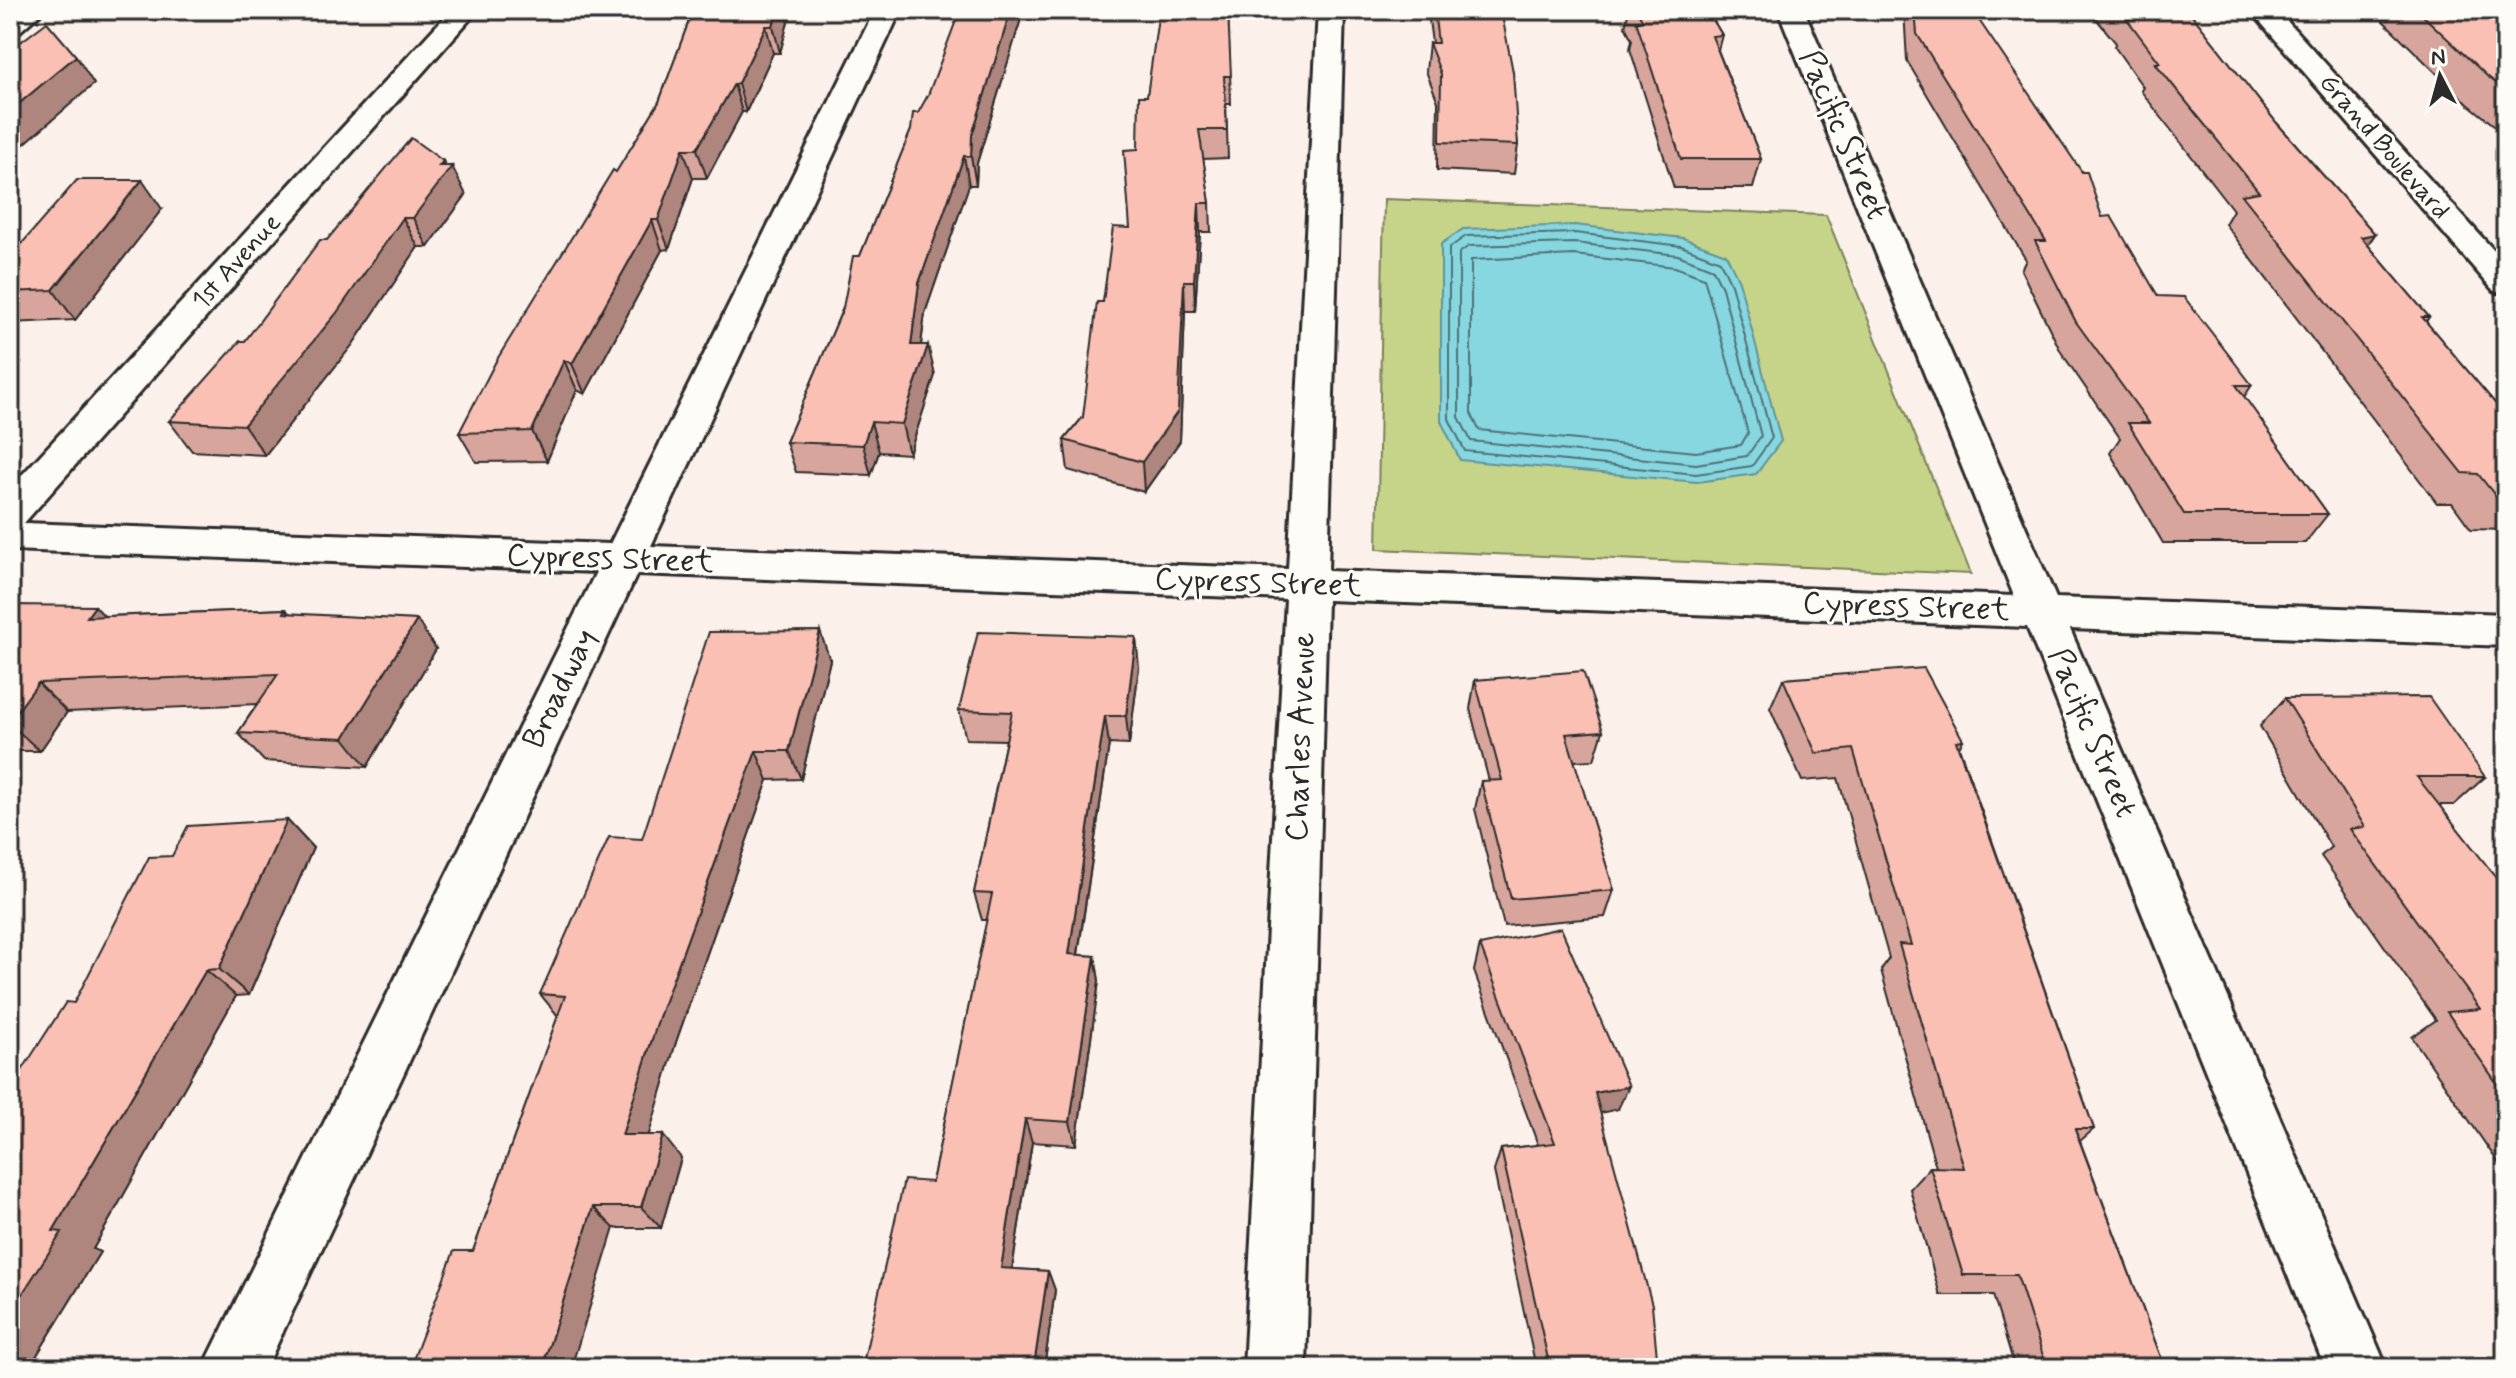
<svg xmlns="http://www.w3.org/2000/svg" width="2516" height="1378" font-family="Mynerve,sans-serif">
<style>
.green{fill:#c5d488;stroke:#78805a;stroke-width:2}
.water{fill:#87d7e1;stroke:#629298;stroke-width:2}
.lines{fill:none;stroke-linecap:round;stroke-linejoin:round}
.shore{stroke:#507074;stroke-width:2}
.minor-casing{stroke:#2b2b2b;stroke-width:6}
.minor{fill:#fdfcf7;fill-rule:evenodd}
.wall{fill:#d7a59b;stroke:#2b2b2b;stroke-width:2}
.shaded-wall{fill:#af867e;stroke:#2b2b2b;stroke-width:2}
.building{fill:#fac0b4;stroke:#2b2b2b;stroke-width:2}
.labels{text-anchor:middle;dominant-baseline:central;stroke-width:6;stroke-linejoin:round;paint-order:stroke}
.far-street-label{font-size:26px;fill:#2b2b2b;stroke:#fdfcf7}
.street-label{font-size:32px;fill:#2b2b2b;stroke:#fdfcf7}
</style>
<rect width="100%" height="100%" fill="#fcf0ea"/>
<filter id="ink" filterUnits="userSpaceOnUse"><feTurbulence type="fractalNoise" baseFrequency=".0125" numOctaves="2"/><feDisplacementMap in="SourceGraphic" scale="16" xChannelSelector="R" yChannelSelector="G"/><feConvolveMatrix kernelMatrix="1 2 1 2 8 2 1 2 1" color-interpolation-filters="sRGB"/></filter>
<g filter="url(#ink)">
<path class="green" d="M1384 199 1826 215 1971 574 1377 549Z"/>
<path class="water" d="M1575 225 1683 238 1726 254 1739 281 1781 441 1756 474 1697 482 1460 460 1441 421V244L1463 229Z"/>
<g class="lines">
<g class="shore">
<path d="M1575 233 1681 246 1720 261 1731 284 1772 438 1752 466 1696 474 1465 451 1449 419V248L1466 236Z"/>
<path d="M1574 243 1678 255 1713 269 1722 288 1761 436 1747 456 1696 464 1471 441 1459 417V253L1469 246Z"/>
<path d="M1574 255 1675 267 1704 278 1748 433 1741 445 1696 452 1479 430 1471 413V260Z"/>
</g>
<defs>
<g id="minor">
<path d="M14 10H44L19 32 10 34V13Z"/>
<path d="M451 10H478L24 523 610 544 875 10H901L651 546 1288 569 1318 10H1344L1328 571 2014 596 1778 10H1804L2056 598 2506 614V646L2070 629 2387 1368H2325L2027 627 1327 600 1306 1368H1244L1286 599 637 574 266 1368H203L596 572 10 550V488Z"/>
<path d="M2250 10H2277L2506 264V294L2494 291Z"/>
</g>
</defs>
<use href="#minor" class="minor-casing"/>
<use href="#minor" class="minor"/>
</g>
<g class="wall">
<path d="M693 10H791L780 53H773L746 112H742L707 178H693L669 249 662 250 585 394 577 390 547 461 476 462 459 433 659 102Z"/>
<path d="M1011 10H1018L1020 22 977 163 976 185H969L925 313 921 345 935 375 909 454 879 452 871 475 796 472 786 442 843 308 860 256 918 113Z"/>
<path d="M1228 10 1231 104H1226L1228 158 1203 159 1210 203 1211 232H1200L1195 311H1185L1180 441 1144 492 1068 470 1064 440 1083 417 1103 302 1130 228 1138 149 1147 96Z"/>
<path d="M1430 10H1501L1518 145 1514 174 1437 170 1438 102 1426 71 1429 43H1432L1429 20Z"/>
<path d="M1629 10H1707L1722 35 1718 50 1761 159 1753 188H1674L1630 49 1632 40 1625 26Z"/>
<path d="M1904 10H1972L2102 217 2158 296 2252 385 2244 397 2328 514 2305 543H2163L2110 453 2120 438 2061 352 2021 270 2026 260 1907 61Z"/>
<path d="M2089 10H2188L2276 122 2375 234 2368 245 2429 317 2426 322 2506 416V530L2471 529 2452 503H2437L2225 224 2233 210 2141 91 2143 87 2114 46 2116 43Z"/>
<path d="M2372 10H2506V135L2468 104Z"/>
<path d="M443 161 466 195 428 247H418L353 344 265 455 192 451 169 421 245 341 327 240Z"/>
<path d="M162 209 75 320 10 323V257Z"/>
<path d="M10 609 105 616 286 609 289 613 436 649 367 767 264 761 238 733 257 704 67 712 40 751H13L10 757Z"/>
<path d="M830 660 801 779 768 780 676 1042 648 1135 681 1158 661 1228H614L473 1251 558 1016 540 994 642 839Z"/>
<path d="M1139 667 1129 745 1109 744 1078 955 1095 956 1099 981 1076 1145 1032 1142 1012 1269 1048 1271 1055 1290 1044 1368H862L932 1182 987 920H982L974 893 1006 740 966 739 959 710Z"/>
<path d="M1783 679 1963 740 1959 747 2094 1129 2080 1141 2165 1368H2015L1993 1295H1940L1910 1189 1930 1167H1936L1881 970 1889 958 1838 778 1802 781 1770 708Z"/>
<path d="M1475 680 1603 731 1594 760 1574 761 1614 890 1605 917 1504 926 1475 809 1481 781H1489L1470 709Z"/>
<path d="M2285 698 2485 777 2454 805H2439L2506 890V1174L2412 1037 2436 1020 2321 856 2331 847 2260 726Z"/>
<path d="M287 820 313 848 249 995 236 996 93 1249 100 1252 29 1368H10L74 1003 172 856Z"/>
<path d="M1480 945 1618 1109 1600 1113 1658 1368H1536L1494 1171 1501 1149 1538 1145 1474 971Z"/>
</g>
<g class="shaded-wall">
<path d="M777 10H791L780 53 773 26Z"/>
<path d="M1011 10H1018L1020 22 977 163 976 185 971 156 972 135Z"/>
<path d="M766 26 773 53 746 112 738 83Z"/>
<path d="M76 56 94 84 10 156V111Z"/>
<path d="M734 84 742 112 707 178 697 149Z"/>
<path d="M683 149 693 178 669 249 658 220Z"/>
<path d="M964 156 969 185 925 313 917 375 911 345 919 283Z"/>
<path d="M443 161 448 172 452 166 466 195 428 247 413 218Z"/>
<path d="M142 180 162 209 75 320 53 290Z"/>
<path d="M1199 203 1200 232 1195 311 1194 281Z"/>
<path d="M403 218 418 247 353 344 265 455 244 425Z"/>
<path d="M652 220 662 250 585 394 572 364Z"/>
<path d="M2375 234 2355 263 2361 237Z"/>
<path d="M1184 281 1185 311 1180 441 1144 492 1142 462Z"/>
<path d="M928 345 935 375 909 454 902 424Z"/>
<path d="M10 350 21 363 10 375Z"/>
<path d="M564 360 577 390 547 461 532 431Z"/>
<path d="M871 422 879 452 871 475 863 445Z"/>
<path d="M95 606 122 635 87 617Z"/>
<path d="M417 620 436 649 367 767 344 738Z"/>
<path d="M820 631 830 660 801 779 789 751Z"/>
<path d="M1136 637 1139 667 1129 745 1126 716Z"/>
<path d="M38 683 67 712 40 751 10 724V721Z"/>
<path d="M1105 716 1109 744 1074 980 1069 954Z"/>
<path d="M756 751 768 780 676 1042 642 1158 622 1135 659 1017Z"/>
<path d="M287 820 313 848 249 995 219 969Z"/>
<path d="M1095 956 1099 981 1076 1145 1070 1122Z"/>
<path d="M206 970 236 996 93 1249 100 1252 29 1368H10V1313L53 1231Z"/>
<path d="M1629 1086 1618 1109 1584 1117 1595 1093Z"/>
<path d="M1025 1119 1032 1142 1009 1288 1001 1268Z"/>
<path d="M663 1135 681 1158 661 1228 641 1207Z"/>
<path d="M593 1207 614 1228 571 1368H542Z"/>
<path d="M1048 1271 1055 1290 1044 1368H1035L1034 1366Z"/>
</g>
<g class="building">
<path d="M693 10H777L773 26H766L738 83 734 84 697 149H683L658 220H652L572 364 564 360 532 431 459 433 496 361 613 170 616 172 659 102Z"/>
<path d="M960 10H1011L972 135 971 156H964L919 283 911 345H928L902 424 871 422 863 445 786 442 843 308 853 256H860L911 130 913 113H918L928 95Z"/>
<path d="M1159 10H1228L1231 76H1224L1227 130H1199L1210 203H1199L1194 281H1184L1178 411 1142 462 1064 440 1083 417 1097 302H1103L1113 227 1130 228 1124 150 1138 149 1139 96H1147Z"/>
<path d="M1434 10H1501L1513 72 1518 145 1440 142 1441 74 1429 43H1438Z"/>
<path d="M1637 10H1707L1722 35 1712 36 1761 159H1681L1636 21H1643Z"/>
<path d="M1915 10H1972L2082 172H2087L2102 217 2111 216 2158 296 2184 297 2252 385H2236L2328 514H2184L2128 423H2149L2076 322 2035 241H2046L1917 34Z"/>
<path d="M2124 10H2188L2276 122 2375 234 2361 237 2429 317H2422L2506 416V499H2498L2478 474 2463 473 2242 195 2259 192 2155 63H2160L2127 19H2132Z"/>
<path d="M2417 10H2506V91L2487 76Z"/>
<path d="M47 22 76 56 10 111V50Z"/>
<path d="M411 138 443 161 439 166H452L413 218H403L336 314 244 425 169 421 240 341H245L320 240H327Z"/>
<path d="M77 180H142L53 290 10 292V257Z"/>
<path d="M13 605 95 606 87 617 286 609 284 613 417 620 344 738 238 733 278 674 38 683 10 721V609Z"/>
<path d="M820 631 789 751H756L659 1017 622 1135H663L641 1207H593L542 1368H410L454 1251H473L565 996 540 994 609 837 642 839 709 632Z"/>
<path d="M978 632 1136 637 1126 716H1105L1069 954 1095 956 1070 1122 1025 1119 1001 1268 1048 1271 1034 1366 986 1363V1368H862L904 1180 932 1182 992 894 974 893 1012 712 959 710Z"/>
<path d="M1924 668 1963 740 1956 741 2094 1129H2075L2165 1368H2047L2017 1275H1963L1930 1167 1964 1168 1899 944 1911 945 1853 749 1816 753 1783 679Z"/>
<path d="M1583 671 1603 731 1566 734 1614 890 1511 899 1481 781 1502 780 1475 680Z"/>
<path d="M2429 697 2485 777H2417L2506 890V1096L2447 1012 2480 1009 2350 829 2365 827 2285 698Z"/>
<path d="M287 820 219 969 206 970 53 1231 62 1232 10 1313V1089L66 1002 74 1003 149 857 172 856 188 826Z"/>
<path d="M1561 928 1629 1086 1595 1093 1652 1305 1658 1368H1550L1501 1149 1555 1143 1480 945Z"/>
</g>
</g>
<g class="labels">
<g class="far-street-label">
<text transform="translate(2384 147) rotate(49)">Grand Boulevard</text>
<text transform="translate(237 262) rotate(-48)">1st Avenue</text>
</g>
<g class="street-label">
<text transform="translate(1843 135) rotate(67)">Pacific Street</text>
<text transform="translate(610 559) rotate(2)">Cypress Street</text>
<text transform="translate(1258 583) rotate(2)">Cypress Street</text>
<text transform="translate(1906 607) rotate(2)">Cypress Street</text>
<text transform="translate(560 689) rotate(-64)">Broadway</text>
<text transform="translate(2092 733) rotate(67)">Pacific Street</text>
<text transform="translate(1301 737) rotate(-88)">Charles Avenue</text>
</g>
</g>
<rect width="2516" height="1378" fill="none" stroke="#fdfcf7" stroke-width="40"/>
<rect x="20" y="20" width="2476" height="1338" fill="none" stroke="#2b2b2b" stroke-width="3" filter="url(#ink)"/>
<g transform="translate(2440 76) rotate(354)" stroke="#fdfcf7" stroke-width="6" paint-order="stroke">
<path d="M0-6L14 30L0 20L-14 30Z" fill="#2b2b2b"/>
<text y="-12" font-size="22" font-weight="bold" text-anchor="middle" fill="#2b2b2b">N</text>
</g>
</svg>
